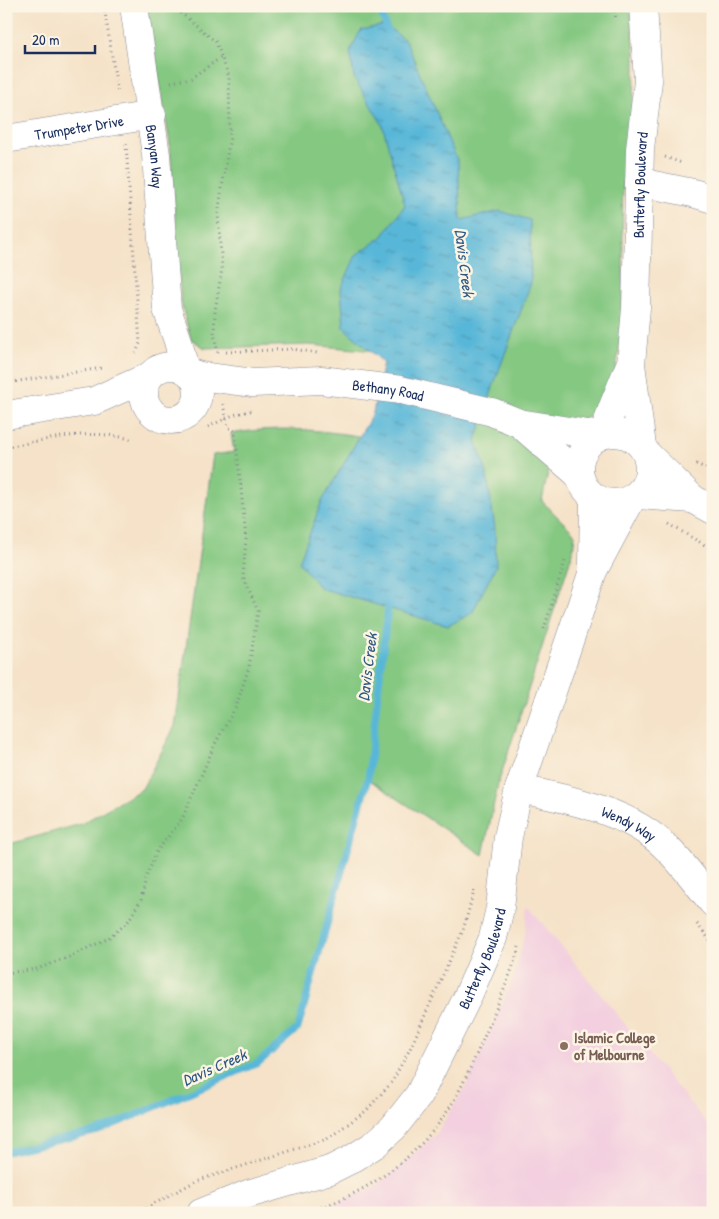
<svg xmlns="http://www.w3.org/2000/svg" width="719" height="1219" font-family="'Patrick Hand',sans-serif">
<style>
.built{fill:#f3cfdf}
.park{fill:#84c881;stroke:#507c70}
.water{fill:url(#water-ripples);stroke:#3a739b}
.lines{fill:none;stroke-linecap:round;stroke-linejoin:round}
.stream{stroke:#59b7d8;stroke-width:7}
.minor-casing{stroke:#888893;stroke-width:29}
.path{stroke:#888893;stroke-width:3;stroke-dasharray:1 4;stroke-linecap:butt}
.minor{stroke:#fff;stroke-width:28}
.education-dot{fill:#8d6e63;stroke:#fcf5e5;stroke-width:2}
.labels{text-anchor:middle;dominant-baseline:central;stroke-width:5;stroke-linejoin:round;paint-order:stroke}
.street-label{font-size:15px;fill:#1b2f5e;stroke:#fcf5e5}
.education-label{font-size:15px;font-weight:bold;fill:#785e54;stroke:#fcf5e5;text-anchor:start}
.water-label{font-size:16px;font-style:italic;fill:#2e5883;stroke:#fcf5e5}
</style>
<defs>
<pattern id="water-ripples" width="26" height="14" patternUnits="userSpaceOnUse" patternTransform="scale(1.25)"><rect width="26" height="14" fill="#59b7d8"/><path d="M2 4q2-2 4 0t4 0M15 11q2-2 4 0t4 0" fill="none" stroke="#4995b2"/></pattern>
</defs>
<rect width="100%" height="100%" fill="#fcf5e5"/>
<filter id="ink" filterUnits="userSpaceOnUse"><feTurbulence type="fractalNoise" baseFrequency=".02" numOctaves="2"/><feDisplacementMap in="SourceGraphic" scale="10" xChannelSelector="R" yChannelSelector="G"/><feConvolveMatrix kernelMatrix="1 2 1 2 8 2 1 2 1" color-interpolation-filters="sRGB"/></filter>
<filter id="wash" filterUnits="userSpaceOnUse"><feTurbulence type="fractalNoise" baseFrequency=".0096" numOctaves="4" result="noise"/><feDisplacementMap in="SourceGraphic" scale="20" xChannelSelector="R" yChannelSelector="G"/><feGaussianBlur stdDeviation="1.12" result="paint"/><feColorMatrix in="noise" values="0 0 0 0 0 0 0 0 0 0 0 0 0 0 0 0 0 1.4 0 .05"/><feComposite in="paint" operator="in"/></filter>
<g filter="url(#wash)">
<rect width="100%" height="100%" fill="#f5e2c8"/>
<path class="built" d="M528 906 713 1131V1213H313L374 1187 399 1168 436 1134 468 1083 514 976 525 934Z"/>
<path class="park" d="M147 6H630C632 27 636 49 635 71 635 110 625 148 623 187 620 245 633 355 602 404 593 419 574 422 558 423L542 501 575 534 573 551 498 784 483 855 368 779 298 1028 258 1063 188 1093 98 1131 6 1152V845L81 824 142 789 175 726 213 455 234 452 231 434C296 421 362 437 426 448L389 352 309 345 205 348 191 339 181 303 170 144Z"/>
<path class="water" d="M385 25 406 41 458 162 461 220 500 211 530 220 531 283 495 381 476 441 486 470 495 528 496 566 472 613 448 626 320 588 299 562 321 503 373 413 383 362 344 328 341 289 356 255 382 237 405 205 382 124 354 78 350 51 361 30Z"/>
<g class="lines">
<g class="stream">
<path d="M378 6 389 34"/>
<path d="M6 1152 98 1131 188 1093 258 1063 298 1028 368 778 389 599"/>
</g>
</g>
</g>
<g filter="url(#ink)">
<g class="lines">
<defs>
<g id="minor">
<path id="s1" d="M134 6 156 155 167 309 178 341 185 370"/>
<path id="s2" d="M6 139 152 115"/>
<path d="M639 182 693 193 713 199"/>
<circle cx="171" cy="393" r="27"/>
<path id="s3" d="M188 372 200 376 253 383 321 380 401 390 492 412 519 423 600 436"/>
<path d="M6 415 94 401 150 376"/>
<path d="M520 424 579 475"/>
<circle cx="614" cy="468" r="35"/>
<path d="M604 434 612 409 629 367"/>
<path id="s4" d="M642 446 631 364 636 308 640 149 648 81 643 6"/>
<path d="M647 454 693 499 713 510"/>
<path d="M638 495 693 499"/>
<path d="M593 565 594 497"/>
<path id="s5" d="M519 789C565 798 623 810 659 841 680 859 696 882 713 903"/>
<path id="s6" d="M201 1213 248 1194 330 1170 352 1159 374 1145 393 1128 419 1095 467 998 493 938 500 908 508 837 519 789 593 571 631 500"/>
</g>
</defs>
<use href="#minor" class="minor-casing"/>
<g class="path">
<path d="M104 6 118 95"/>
<path d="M173 6 216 42 229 77 230 137 218 214 222 269 215 311 214 334 218 353"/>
<path d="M614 6 616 20"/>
<path d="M171 82 191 78 223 56"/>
<path d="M126 144 140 343 136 353"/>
<path d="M665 157 682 163"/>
<path d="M226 352 293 349 317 353"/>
<path d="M6 383 102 368"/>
<path d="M208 427 233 415 254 410"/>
<path d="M6 447C48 440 91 427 133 440"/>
<path d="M696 464 713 471"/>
<path d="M669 524 713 550"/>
<path d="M544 629 566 558"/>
<path d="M697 924 713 944"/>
<path d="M6 973 37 969 69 957 107 939 127 923 141 900 147 875 157 851 182 819 216 742 236 707 249 667 258 611 243 577 246 538 235 431 228 427 223 404"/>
<path d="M137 1213 196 1181 327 1139 366 1111 392 1082 410 1049 463 930 475 888"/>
<path d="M302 1213C361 1198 418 1159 450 1107 465 1082 476 1055 488 1028 499 1001 511 975 519 947"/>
</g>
<use href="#minor" class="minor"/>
</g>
</g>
<circle class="education-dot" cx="564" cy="1046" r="5"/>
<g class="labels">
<g class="street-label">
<text stroke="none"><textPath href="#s2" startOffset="74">Trumpeter Drive</textPath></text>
<text stroke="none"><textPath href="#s1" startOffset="152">Banyan Way</textPath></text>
<text stroke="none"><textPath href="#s4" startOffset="262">Butterfly Boulevard</textPath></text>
<text stroke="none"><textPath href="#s3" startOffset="202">Bethany Road</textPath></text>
<text stroke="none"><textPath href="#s5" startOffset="116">Wendy Way</textPath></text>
<text stroke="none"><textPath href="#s6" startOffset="405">Butterfly Boulevard</textPath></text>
</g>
<g class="education-label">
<text x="574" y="1037">Islamic College<tspan x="574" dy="17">of Melbourne</tspan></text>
</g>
<g class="water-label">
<text transform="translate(465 263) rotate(83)">Davis Creek</text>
<text transform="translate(367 667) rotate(-83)">Davis Creek</text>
<text transform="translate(214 1067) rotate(-24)">Davis Creek</text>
</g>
</g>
<rect width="719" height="1219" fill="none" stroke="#fcf5e5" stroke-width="25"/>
<path d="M25 45v8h70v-8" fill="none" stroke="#1b2f5e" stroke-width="2.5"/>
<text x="32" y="45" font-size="15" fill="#1b2f5e" stroke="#fcf5e5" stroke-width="4" paint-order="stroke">20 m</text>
</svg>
